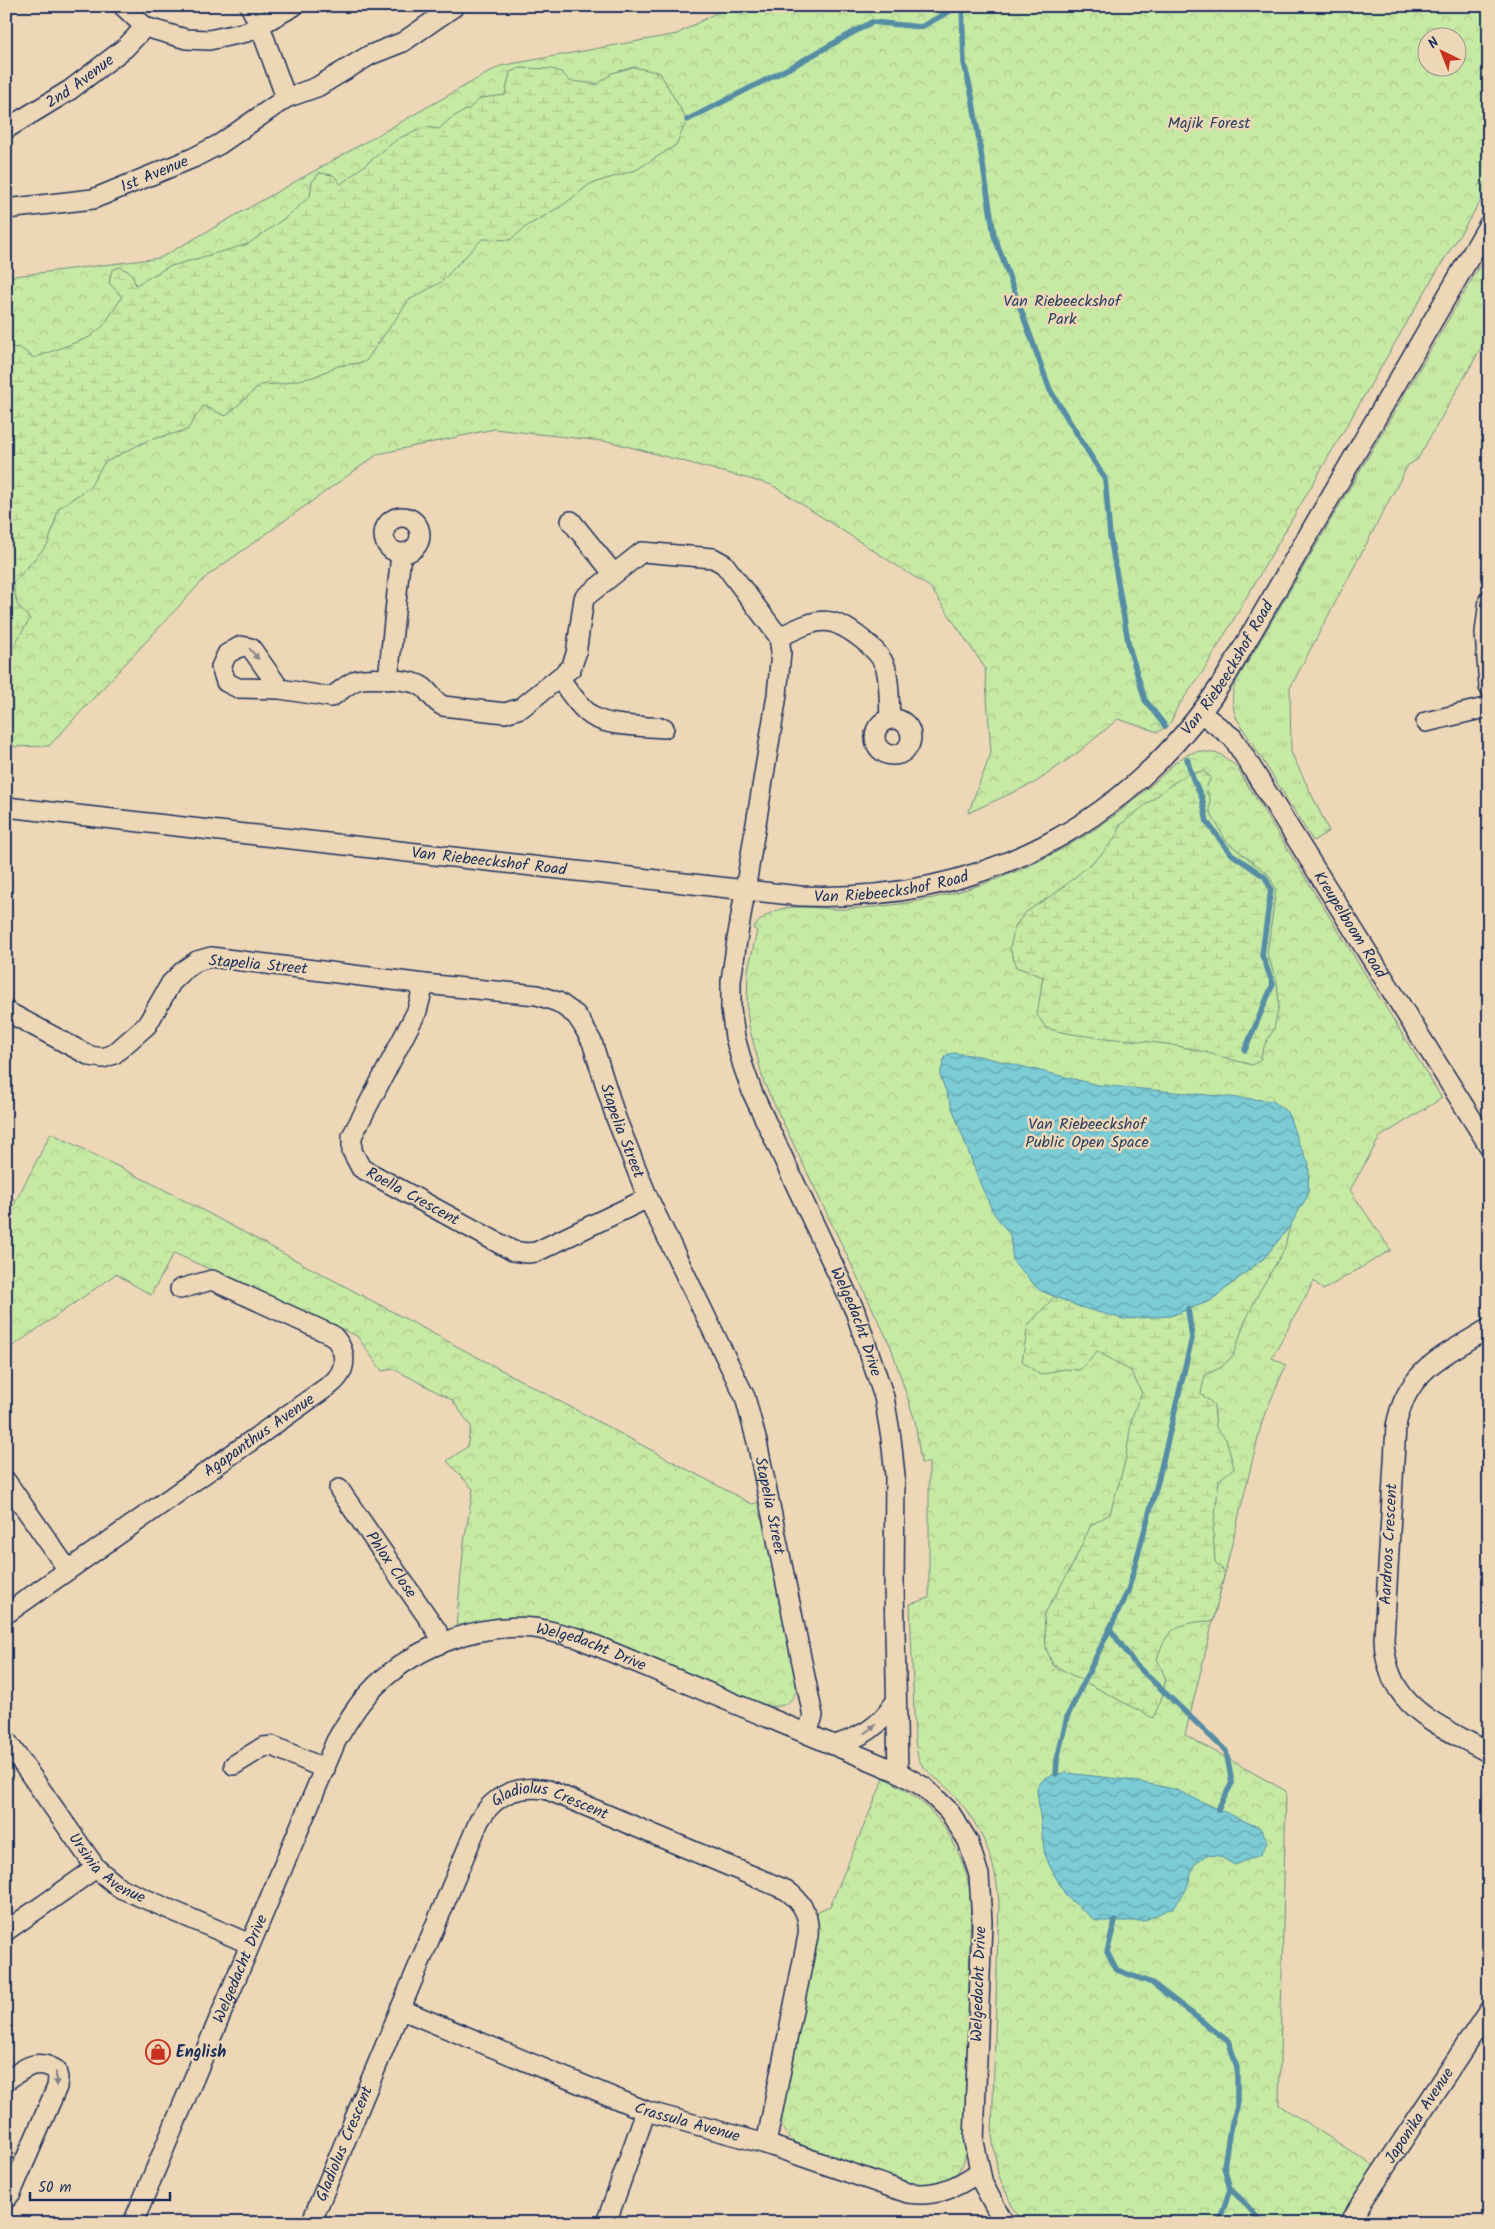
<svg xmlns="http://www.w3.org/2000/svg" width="1495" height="2229" font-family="Kalam,sans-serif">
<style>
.grass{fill:url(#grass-tufts);stroke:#708c80}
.forest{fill:url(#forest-crowns);stroke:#708c80;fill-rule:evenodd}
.wetland{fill:url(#wetland-marsh);stroke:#708c80}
.water{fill:url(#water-waves);stroke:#558da5}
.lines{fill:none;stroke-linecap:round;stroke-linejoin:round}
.stream{stroke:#558da5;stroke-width:5.5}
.minor-casing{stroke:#1b2f5e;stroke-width:22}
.minor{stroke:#edd7b6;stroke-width:19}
.oneway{fill:#84838a}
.labels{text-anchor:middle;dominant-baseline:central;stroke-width:5;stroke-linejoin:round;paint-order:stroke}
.street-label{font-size:16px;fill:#1b2f5e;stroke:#edd7b6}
.park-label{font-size:16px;fill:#2c4265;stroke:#edd7b6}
.poi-label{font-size:16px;font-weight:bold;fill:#1b2f5e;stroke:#edd7b6;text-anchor:start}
</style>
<defs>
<pattern id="grass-tufts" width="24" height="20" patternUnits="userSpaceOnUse" patternTransform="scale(1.25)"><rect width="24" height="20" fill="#c6e9a3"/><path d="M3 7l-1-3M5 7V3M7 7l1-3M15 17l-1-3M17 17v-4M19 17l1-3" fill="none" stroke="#aac88f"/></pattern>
<pattern id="forest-crowns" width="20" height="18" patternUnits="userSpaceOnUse" patternTransform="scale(1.25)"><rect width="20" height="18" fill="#c6e9a3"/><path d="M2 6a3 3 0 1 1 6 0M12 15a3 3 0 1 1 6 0" fill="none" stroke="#aac88f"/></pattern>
<pattern id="wetland-marsh" width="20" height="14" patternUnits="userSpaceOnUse" patternTransform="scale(1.25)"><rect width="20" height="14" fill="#c6e9a3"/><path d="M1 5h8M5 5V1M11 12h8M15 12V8" fill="none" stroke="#aac88f"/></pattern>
<pattern id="water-waves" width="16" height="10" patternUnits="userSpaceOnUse" patternTransform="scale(1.25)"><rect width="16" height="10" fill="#7cccd5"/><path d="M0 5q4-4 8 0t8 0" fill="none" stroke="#65a6b0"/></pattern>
</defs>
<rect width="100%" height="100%" fill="#edd7b6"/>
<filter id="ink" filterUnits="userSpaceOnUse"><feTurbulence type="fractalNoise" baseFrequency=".02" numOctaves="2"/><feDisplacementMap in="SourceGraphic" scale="10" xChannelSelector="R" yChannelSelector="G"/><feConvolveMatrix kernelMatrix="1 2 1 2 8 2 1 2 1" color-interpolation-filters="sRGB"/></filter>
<g filter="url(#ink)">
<path class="grass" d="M1489 250V334L1417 460 1408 465 1290 688 1291 752 1329 831 1313 841 1237 719C1232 707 1231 697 1235 684Z"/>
<g class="forest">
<path d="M729 6H1489V188L1437 271 1204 670 1177 708 1170 724 1158 732 1118 719 1080 751 1036 782 968 813 991 753 985 668 930 587 772 485 611 442 494 429 378 454 207 576 49 746 6 747V277L160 258 500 66 677 34ZM1428 38H1458V68H1428Z"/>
<path d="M1200 751 1220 754 1236 766 1442 1098 1380 1137 1350 1190 1391 1250 1323 1290 1314 1281 1272 1358 1286 1365 1263 1418 1185 1735 1286 1791 1279 2105 1374 2166 1341 2223H1024L1014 2210 998 2174 992 2135 999 1902C996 1862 982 1826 954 1795 946 1785 924 1771 919 1760 917 1754 916 1747 915 1741L910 1604 929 1598V1463H921L915 1421 891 1347 764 1083 749 1026 747 1010 748 970 757 931 753 928C761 919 769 912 781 909 801 904 825 910 845 909 893 907 941 899 986 883 1029 868 1070 847 1107 821 1124 809 1139 796 1155 782 1170 769 1179 754 1200 751Z"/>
<path d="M51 1133 161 1188 752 1504 760 1502 797 1679C799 1697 787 1709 768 1706 730 1690 691 1674 653 1658 581 1628 535 1606 456 1627L464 1543 473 1489 447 1461 467 1447 471 1426 452 1400 394 1369 382 1371 357 1336 174 1253 151 1295 116 1274 6 1351V1220Z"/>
<path d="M884 1778C934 1802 962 1842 971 1896L965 2157C960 2182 931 2188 909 2182L795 2143 784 2131 780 2118 813 1961 816 1933V1912L830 1906Z"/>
</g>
<g class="wetland">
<path d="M634 67 660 73 687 120 676 145 636 170 590 184 563 205 527 226 510 240 482 239 441 282 409 300 365 362 338 366 313 377 280 384 260 385 226 416 203 406 187 430 146 441 104 463 90 487 59 508 48 544 13 583 17 604 30 619 6 658V347L20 348 34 358 90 337 104 325 122 297 109 283 112 270 120 267 131 273 136 285 168 267 248 244 288 216 310 196 312 182 320 173 333 175 341 184 399 138 427 127 439 129 451 118 470 108 481 98 505 95 510 72 520 68 552 69 561 72 570 81 598 84 612 73Z"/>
<path d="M1203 771 1211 777 1206 788 1210 800V812L1226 841 1268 874 1276 889 1267 954 1277 982 1279 1005 1274 1029 1265 1044 1260 1060 1252 1065C1222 1057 1190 1047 1159 1043 1121 1038 1082 1039 1046 1028L1037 1015 1043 977 1016 967 1010 948 1015 926 1026 912 1057 892 1101 855 1115 838 1120 825 1172 784 1186 775Z"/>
<path d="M1290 1226 1284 1250 1258 1294 1244 1324 1233 1356 1220 1368 1205 1375 1201 1394 1214 1405 1216 1428 1226 1439 1234 1468 1219 1480 1213 1532 1215 1562 1225 1572 1213 1621C1180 1622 1167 1626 1157 1659L1166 1679 1161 1700 1153 1718 1053 1665 1046 1648 1044 1615 1072 1566 1091 1525 1110 1514C1114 1497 1120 1481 1124 1465 1131 1437 1127 1421 1142 1393L1131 1371 1097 1351 1080 1370 1063 1369 1040 1375 1022 1361 1028 1325 1055 1296 1080 1307 1170 1316 1210 1301 1264 1258Z"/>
</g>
<g class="water">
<path d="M952 1053 979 1056 1098 1085 1273 1101 1288 1113 1298 1142 1309 1163 1308 1195 1290 1226 1264 1258 1210 1301 1170 1316 1123 1319 1080 1307 1039 1290 1013 1261 1010 1235 993 1212 980 1183 940 1075 945 1056Z"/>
<path d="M1066 1773 1128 1780 1174 1789 1260 1828 1268 1841 1260 1855 1235 1865 1219 1856 1206 1855 1194 1865 1186 1890 1174 1907 1143 1921H1096L1066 1896 1045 1857 1037 1790C1042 1775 1052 1775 1066 1773Z"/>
</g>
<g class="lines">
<g class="stream">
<path d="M962 6 964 63 972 96 994 235 1050 390 1105 479 1110 536 1129 647 1145 700 1165 726"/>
<path d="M687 120 793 66 872 22 921 27 959 6"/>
<path d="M1187 759 1193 779 1202 798 1207 822 1230 853 1265 877 1271 889 1262 955 1273 984 1245 1050"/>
<path d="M1110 1629 1135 1664 1226 1751 1232 1783 1218 1809"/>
<path d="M1056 1774 1057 1760 1067 1717 1128 1591 1158 1481 1192 1338 1188 1309"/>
<path d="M1115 1921 1107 1952 1117 1970 1152 1983 1229 2042 1237 2068V2107L1230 2129 1224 2166 1230 2189 1243 2201 1262 2223"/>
<path d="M1219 2223 1230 2189"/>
</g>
<defs>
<g id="minor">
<path d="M123 6 145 27 186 39 209 40 247 32 294 6"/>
<path d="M250 6 260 26 286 98"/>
<path id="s1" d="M6 129 70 90 125 48 145 27"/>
<path id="s2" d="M6 209 93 199 193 158 220 144 286 98 317 87 370 55 403 42 455 6"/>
<circle cx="402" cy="535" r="18"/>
<path d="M571 521 613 573"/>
<path d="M1489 600 1485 633 1489 687"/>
<path d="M779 637C818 619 828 612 863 640 872 647 881 655 885 666 890 679 889 705 890 719"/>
<path d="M559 678C569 691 579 707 592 716 608 727 645 726 664 728"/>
<path d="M388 680 401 554"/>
<path id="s3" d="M280 689 251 648 241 646 227 654 221 667 226 682 238 688 280 689 331 697C339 692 349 683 357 680 370 677 413 679 423 687 431 693 433 701 443 706L505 713 521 708 571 668 576 654 584 598 642 552 713 558 724 564 779 637 781 652 777 695 737 940 731 981V1009L735 1037 743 1066 753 1094 855 1311 884 1397 891 1438 895 1476 894 1585 898 1772"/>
<path id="s4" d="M1201 713 1233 738 1489 1146"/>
<circle cx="893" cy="737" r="18"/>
<path d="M1426 722 1489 707"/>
<path id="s5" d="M6 807 800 896C979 903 1130 827 1227 675L1489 224"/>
<path id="s6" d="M424 984 417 1011 352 1136V1151L361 1168 513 1251 527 1253 536 1252 648 1198"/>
<path id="s7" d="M6 1011 90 1056 103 1058 114 1054 147 1025 171 983 184 970 197 961 211 957 424 984 537 995 558 1002 576 1015 582 1024 592 1042 616 1118 648 1198 745 1397 757 1442 813 1716 807 1733"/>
<path d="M1489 1328C1444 1356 1407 1369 1396 1426L1384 1639C1386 1708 1437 1723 1489 1753"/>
<path d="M6 1481 68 1570"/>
<path id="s8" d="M339 1489 437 1631 442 1643"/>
<path id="s9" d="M6 1614 330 1385C348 1371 348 1351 332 1335L212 1280 180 1289"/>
<path id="s10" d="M6 1740 96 1868 120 1888 250 1944"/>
<path d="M835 1745C864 1736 879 1727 896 1701"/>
<path d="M234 1765 263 1747 273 1746 325 1769"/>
<path d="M6 1931 96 1868"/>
<path id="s11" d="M400 2009 646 2111 766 2144 908 2193C936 2197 956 2188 979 2172"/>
<path d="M6 2081C23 2069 36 2057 56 2070L58 2078 57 2087 11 2193 6 2199"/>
<path id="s12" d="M133 2223 336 1741C346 1724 355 1708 368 1694 408 1649 474 1623 534 1628 548 1630 564 1635 578 1638L898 1772 924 1787 949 1811 968 1841 979 1875 982 1922 974 2142 983 2184 1004 2223"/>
<path id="s13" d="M311 2223 479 1821C494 1795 518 1784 548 1790L786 1890C803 1902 810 1916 808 1936L766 2144"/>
<path d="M606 2223 646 2111"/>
<path id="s14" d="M1350 2223 1360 2205 1489 2010"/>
</g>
</defs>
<use href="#minor" class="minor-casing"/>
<use href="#minor" class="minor"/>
</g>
<defs><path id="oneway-solid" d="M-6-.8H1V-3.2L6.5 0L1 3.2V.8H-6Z" transform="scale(1.25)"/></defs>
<g class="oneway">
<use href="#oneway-solid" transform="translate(254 654) rotate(50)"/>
<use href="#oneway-solid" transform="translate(870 1729) rotate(-36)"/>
<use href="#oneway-solid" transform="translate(56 2079) rotate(90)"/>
</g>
</g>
<defs>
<symbol id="shop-ring" viewBox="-11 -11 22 22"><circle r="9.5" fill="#edd7b6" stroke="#c8321e" stroke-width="1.5"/><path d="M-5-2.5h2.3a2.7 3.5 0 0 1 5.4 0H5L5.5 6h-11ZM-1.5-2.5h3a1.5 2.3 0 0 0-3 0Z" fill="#c8321e"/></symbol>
</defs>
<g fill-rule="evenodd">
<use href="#shop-ring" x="144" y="2038" width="28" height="28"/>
</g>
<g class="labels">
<g class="street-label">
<text stroke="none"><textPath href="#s1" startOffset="88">2nd Avenue</textPath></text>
<text stroke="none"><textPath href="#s2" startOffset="154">1st Avenue</textPath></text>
<text stroke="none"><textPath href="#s5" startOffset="1310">Van Riebeeckshof Road</textPath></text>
<text stroke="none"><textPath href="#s5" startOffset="486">Van Riebeeckshof Road</textPath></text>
<text stroke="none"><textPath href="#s5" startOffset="891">Van Riebeeckshof Road</textPath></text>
<text stroke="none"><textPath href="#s4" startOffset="261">Kreupelboom Road</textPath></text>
<text transform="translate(258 965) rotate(5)">Stapelia Street</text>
<text stroke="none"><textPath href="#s7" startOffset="759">Stapelia Street</textPath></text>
<text stroke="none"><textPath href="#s6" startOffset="262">Roella Crescent</textPath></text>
<text stroke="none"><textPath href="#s3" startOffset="1518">Welgedacht Drive</textPath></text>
<text stroke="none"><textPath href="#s9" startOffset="310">Agapanthus Avenue</textPath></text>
<text stroke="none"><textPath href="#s7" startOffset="1164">Stapelia Street</textPath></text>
<text transform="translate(1389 1544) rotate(-87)">Aardroos Crescent</text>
<text stroke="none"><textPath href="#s8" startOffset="92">Phlox Close</textPath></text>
<text stroke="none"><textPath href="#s12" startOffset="825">Welgedacht Drive</textPath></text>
<text stroke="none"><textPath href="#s13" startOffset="520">Gladiolus Crescent</textPath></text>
<text stroke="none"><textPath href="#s10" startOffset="165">Ursinia Avenue</textPath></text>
<text stroke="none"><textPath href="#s12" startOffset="276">Welgedacht Drive</textPath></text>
<text transform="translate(979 1984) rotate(-88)">Welgedacht Drive</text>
<text stroke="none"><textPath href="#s14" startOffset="128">Japonika Avenue</textPath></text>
<text stroke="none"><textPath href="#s11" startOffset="309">Crassula Avenue</textPath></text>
<text stroke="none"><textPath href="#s13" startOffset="86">Gladiolus Crescent</textPath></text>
</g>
<g class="park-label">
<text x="1209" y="123">Majik Forest</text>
<text x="1062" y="301">Van Riebeeckshof<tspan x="1062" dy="18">Park</tspan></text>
<text x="1087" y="1124">Van Riebeeckshof<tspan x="1087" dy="18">Public Open Space</tspan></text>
</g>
<g class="poi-label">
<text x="176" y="2052">English</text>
</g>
</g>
<rect width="1495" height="2229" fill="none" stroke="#edd7b6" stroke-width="25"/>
<rect x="12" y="12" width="1470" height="2204" fill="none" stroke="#1b2f5e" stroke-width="2" filter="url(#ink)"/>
<g transform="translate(1442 52) rotate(317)"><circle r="24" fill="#edd7b6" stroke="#999493"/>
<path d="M0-4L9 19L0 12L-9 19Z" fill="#c8321e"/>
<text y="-8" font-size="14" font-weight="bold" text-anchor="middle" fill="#1b2f5e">N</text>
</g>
<path d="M30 2192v8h140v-8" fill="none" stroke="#1b2f5e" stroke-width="2.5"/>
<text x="38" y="2192" font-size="15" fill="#1b2f5e" stroke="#edd7b6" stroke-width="4" paint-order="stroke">50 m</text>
</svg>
